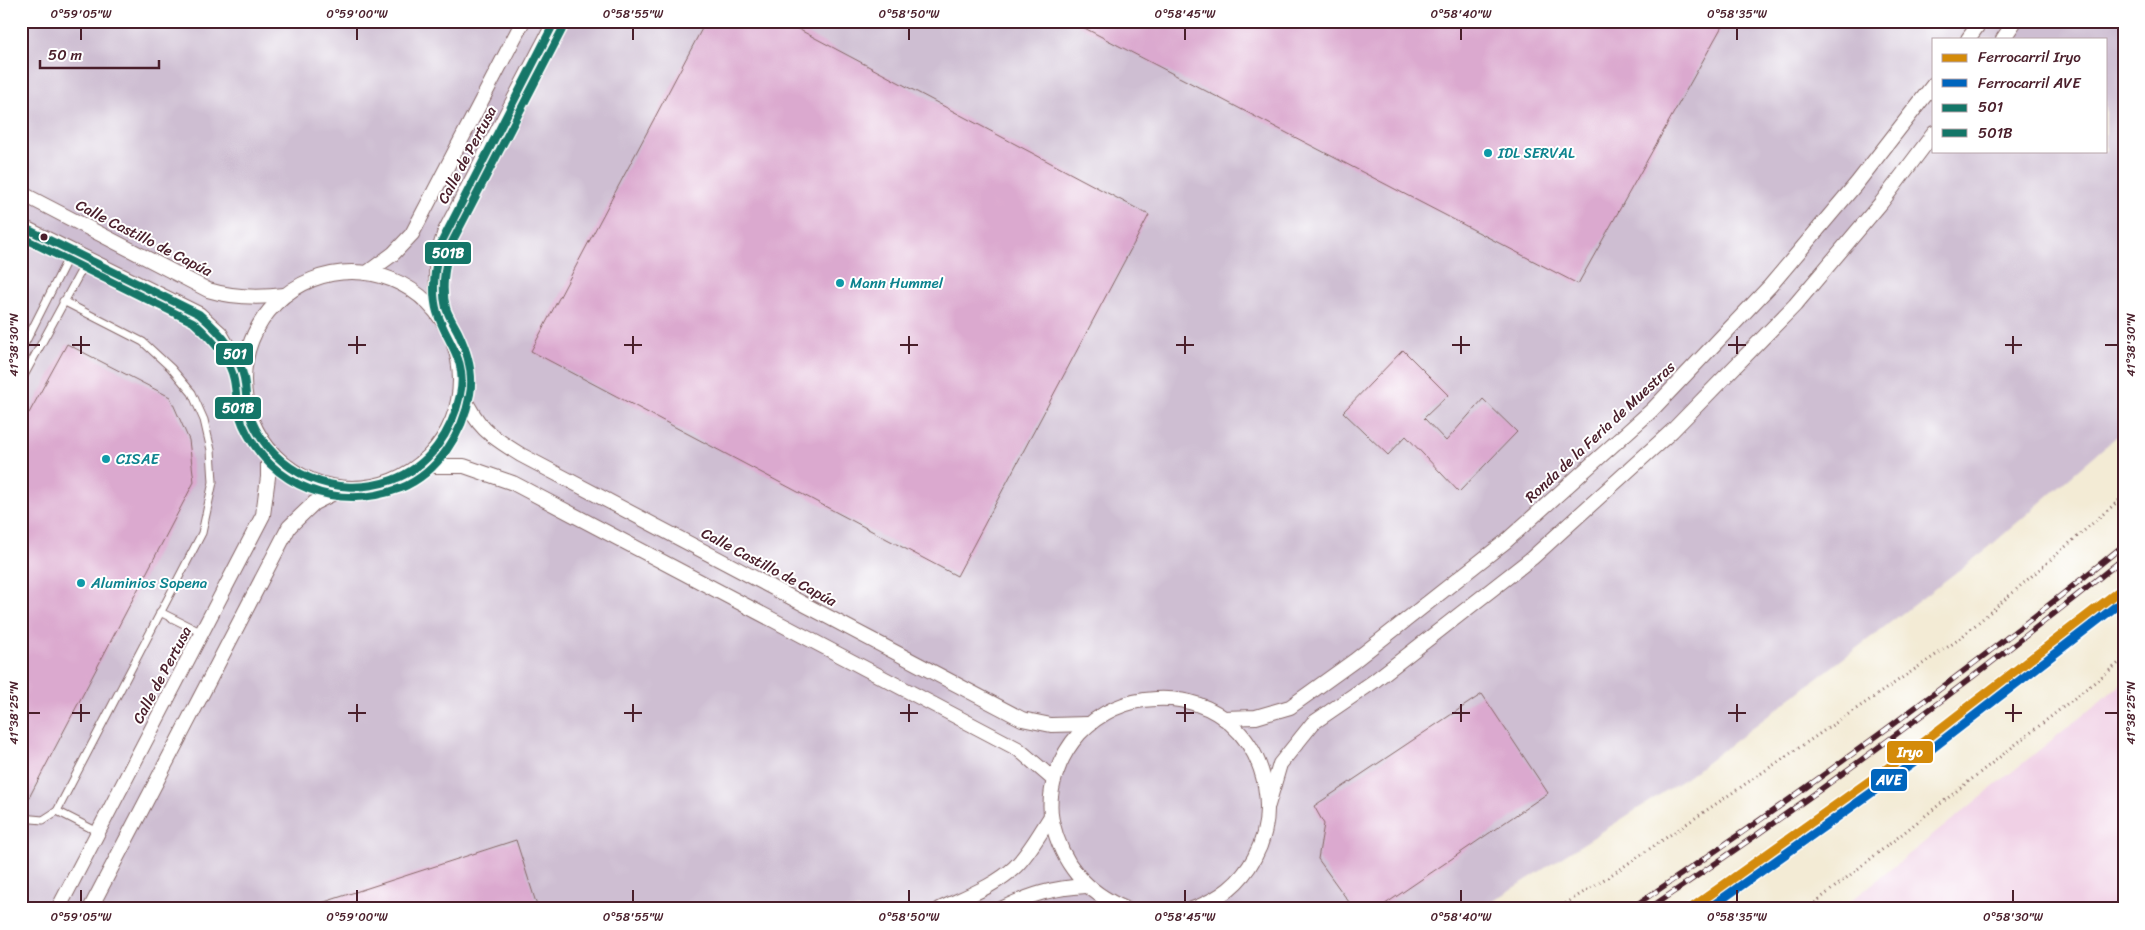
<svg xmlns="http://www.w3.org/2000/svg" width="2145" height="930" font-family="Sriracha,sans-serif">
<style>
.built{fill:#f0d0e5}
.industrial{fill:#cebed2;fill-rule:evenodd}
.building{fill:#dba9cf}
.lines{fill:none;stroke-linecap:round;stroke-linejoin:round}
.lane-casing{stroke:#856666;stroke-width:9}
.street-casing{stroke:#856666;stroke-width:16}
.path{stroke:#856666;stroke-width:3;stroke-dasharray:1 4;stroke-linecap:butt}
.lane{stroke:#fff;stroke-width:7}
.street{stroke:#fff;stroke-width:14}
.rail-casing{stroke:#4a1f2b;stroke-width:5.5}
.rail{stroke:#fff;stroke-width:4;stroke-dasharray:11;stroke-linecap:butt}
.bus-1-casing{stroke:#fff;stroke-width:11}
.bus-2-casing{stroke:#fff;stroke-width:11}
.bus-1{stroke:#147668;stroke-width:8}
.bus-2{stroke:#147668;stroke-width:8}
.rail-1-casing{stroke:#fff;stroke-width:12}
.rail-2-casing{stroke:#fff;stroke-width:12}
.rail-1{stroke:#d48b09;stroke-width:9}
.rail-2{stroke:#0065bd;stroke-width:9}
.ticks{fill:none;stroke:#4a1f2b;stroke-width:2}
.culture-dot{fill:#0f9aa8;stroke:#fff;stroke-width:2}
.bus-dot{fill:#4a1f2b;stroke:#fff;stroke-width:2}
.labels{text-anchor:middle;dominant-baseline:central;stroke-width:4;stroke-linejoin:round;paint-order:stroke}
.culture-label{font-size:15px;fill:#0d838f;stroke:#fff;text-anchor:start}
.street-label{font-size:15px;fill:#4a1f2b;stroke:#fff}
.line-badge{stroke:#fff;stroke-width:2}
.badge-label{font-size:14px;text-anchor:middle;font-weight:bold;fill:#fff}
.neatline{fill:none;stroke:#4a1f2b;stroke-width:2}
.ticks-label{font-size:12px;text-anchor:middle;fill:#4a1f2b}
</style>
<rect width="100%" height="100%" fill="#fff"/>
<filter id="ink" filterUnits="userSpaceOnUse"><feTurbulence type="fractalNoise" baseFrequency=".02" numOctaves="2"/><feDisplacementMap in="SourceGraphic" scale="10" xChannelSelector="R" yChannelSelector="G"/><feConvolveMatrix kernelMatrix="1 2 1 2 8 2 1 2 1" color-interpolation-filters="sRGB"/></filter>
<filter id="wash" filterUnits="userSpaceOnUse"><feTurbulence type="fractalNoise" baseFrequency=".0096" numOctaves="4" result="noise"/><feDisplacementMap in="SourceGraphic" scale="20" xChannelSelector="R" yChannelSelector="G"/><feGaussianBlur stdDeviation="1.12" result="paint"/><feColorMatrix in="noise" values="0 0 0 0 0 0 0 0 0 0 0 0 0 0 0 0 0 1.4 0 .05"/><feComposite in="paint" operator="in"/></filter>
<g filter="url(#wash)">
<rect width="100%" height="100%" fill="#f3ebd5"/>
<path class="built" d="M2124 682V909H1841Z"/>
<path class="industrial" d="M21 21H2124V430L1988 548 1689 776 1481 909H21ZM1934 39H2106V151H1934Z"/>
<g id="blocks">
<g class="building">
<path d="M706 21H783L1149 215 957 576 531 351Z"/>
<path d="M1071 21H1725L1578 284Z"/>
<path d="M67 344 170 397 189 440 194 482 21 813V410L29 413Z"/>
<path d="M1403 350 1448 395 1424 418 1446 441 1483 399 1517 432 1459 492 1406 436 1388 455 1343 412Z"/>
<path d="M1482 694 1548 793 1378 909H1354L1318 859 1324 824 1314 806Z"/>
<path d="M516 840 538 909H312V906Z"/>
</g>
</g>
</g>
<g filter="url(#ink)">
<use href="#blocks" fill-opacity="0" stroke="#856666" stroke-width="1"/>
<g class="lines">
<defs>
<g id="lane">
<path d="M21 351 71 252"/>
<path d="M21 381 87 260"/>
<path d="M160 612 202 633"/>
<path d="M57 811 98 832"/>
<path d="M21 818 43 820 57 811 202 533 213 482 211 450 204 420 192 393 171 368 143 342 63 301"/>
</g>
<g id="street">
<path d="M1968 39 1981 21"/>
<path d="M2003 39 2015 21"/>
<path d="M21 193 208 290C234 298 259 298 285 295"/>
<path d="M21 226 199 314 220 333 244 375"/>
<circle cx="352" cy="380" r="108"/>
<path d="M367 273 393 254 412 234 523 21"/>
<path d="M437 312 436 260 445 231 555 21"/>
<path d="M461 392C478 428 487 434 521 455L1022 719 1051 725 1088 724"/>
<path d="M418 466H464L513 483 1018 749 1054 780"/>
<path d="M1223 718 1256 717 1290 707 1354 661 1505 542 1652 410 1770 286 1857 183 1934 84"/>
<path d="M1268 805 1280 764 1313 723 1373 682 1532 558 1672 431 1795 305 1881 203 1934 133"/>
<path d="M58 909 263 515 268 477V449"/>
<path d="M90 909 289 527 314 503 344 488"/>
<path d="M940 909C965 897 995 886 1015 867 1030 852 1040 833 1051 816"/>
<path d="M1001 909C1032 894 1052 888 1086 886"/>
<path d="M1126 909C1085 892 1062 864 1052 821 1046 791 1059 756 1079 734 1100 712 1126 700 1156 699 1279 693 1312 868 1192 909"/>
</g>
</defs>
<use href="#lane" class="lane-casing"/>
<use href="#street" class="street-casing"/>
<g class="path">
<path d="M1557 909 1614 873 1958 640 2124 496"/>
<path d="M1807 909 2124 659"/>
</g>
<use href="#lane" class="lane"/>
<use href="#street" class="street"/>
<defs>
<g id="rail">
<path d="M1630 909C1801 795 1965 674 2124 545"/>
<path d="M1648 909C1813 799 1970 682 2124 558"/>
</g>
</defs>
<use href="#rail" class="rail-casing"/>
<use href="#rail" class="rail"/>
<defs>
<path id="bus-1" d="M21 226 199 314C218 330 239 353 244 378 247 393 245 405 251 419 274 474 336 500 392 480 429 467 452 432 460 395 468 359 446 342 437 312 431 291 435 267 440 245L555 21"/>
<path id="bus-2" d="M21 237 193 322C210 337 230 358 234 380 237 396 236 409 243 425 271 487 337 512 401 488 438 473 463 433 470 394 474 373 467 351 458 332 454 324 449 317 446 308 441 289 445 268 449 248L564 26"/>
</defs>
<use href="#bus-1" class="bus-1-casing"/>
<use href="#bus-2" class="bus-2-casing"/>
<use href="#bus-1" class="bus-1"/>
<use href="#bus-2" class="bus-2"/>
<defs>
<path id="rail-1" d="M1690 909 1910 752 2124 587"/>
<path id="rail-2" d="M1708 909 1916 761 2124 600"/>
</defs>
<use href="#rail-1" class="rail-1-casing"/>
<use href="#rail-2" class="rail-2-casing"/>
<use href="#rail-1" class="rail-1"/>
<use href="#rail-2" class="rail-2"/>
</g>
</g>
<path class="ticks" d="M81 28V40M357 28V40M633 28V40M909 28V40M1185 28V40M1461 28V40M1737 28V40M81 336V354M357 336V354M633 336V354M909 336V354M1185 336V354M1461 336V354M1737 336V354M2013 336V354M28 345H40M72 345H90M348 345H366M624 345H642M900 345H918M1176 345H1194M1452 345H1470M1728 345H1746M2005 345H2022M2105 345H2118M81 704V722M357 704V722M633 704V722M909 704V722M1185 704V722M1461 704V722M1737 704V722M2013 704V722M28 713H40M72 713H90M348 713H366M624 713H642M900 713H918M1176 713H1194M1452 713H1470M1728 713H1746M2005 713H2022M2105 713H2118M81 890V902M357 890V902M633 890V902M909 890V902M1185 890V902M1461 890V902M1737 890V902M2013 890V902"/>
<g class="culture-dot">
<circle cx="1488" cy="153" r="5"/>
<circle cx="840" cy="283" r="5"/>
<circle cx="106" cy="459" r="5"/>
<circle cx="81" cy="583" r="5"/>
</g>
<circle class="bus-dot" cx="44" cy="237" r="4.5"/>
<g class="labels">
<g class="culture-label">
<text x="1498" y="153">IDL SERVAL</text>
<text x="850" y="283">Mann Hummel</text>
<text x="116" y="459">CISAE</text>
<text x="91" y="583">Aluminios Sopena</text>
</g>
<g class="street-label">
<text transform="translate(467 155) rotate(-62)">Calle de Pertusa</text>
<text transform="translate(144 238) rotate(27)">Calle Castillo de Capúa</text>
<text transform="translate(1600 432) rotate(-43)">Ronda de la Feria de Muestras</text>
<text transform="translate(769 567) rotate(28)">Calle Castillo de Capúa</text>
<text transform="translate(162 675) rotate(-62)">Calle de Pertusa</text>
</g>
</g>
<g class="line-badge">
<rect x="424" y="241" width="48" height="24" rx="5" fill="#147668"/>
<rect x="215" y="342" width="39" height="24" rx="5" fill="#147668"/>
<rect x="214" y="396" width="48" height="24" rx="5" fill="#147668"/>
<rect x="1886" y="740" width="48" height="24" rx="5" fill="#d48b09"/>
<rect x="1870" y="768" width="38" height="24" rx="5" fill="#0065bd"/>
</g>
<g class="badge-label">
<text x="448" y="258">501B</text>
<text x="235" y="359">501</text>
<text x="238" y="413">501B</text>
<text x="1910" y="757">Iryo</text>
<text x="1889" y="785">AVE</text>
</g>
<rect width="2145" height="930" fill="none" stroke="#fff" stroke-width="55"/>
<rect x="1932" y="38" width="175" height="115" fill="#ffffff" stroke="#b7a5aa"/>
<rect x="1942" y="54" width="25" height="8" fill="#d48b09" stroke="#b7a5aa"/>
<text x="1978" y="62" font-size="15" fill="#4a1f2b">Ferrocarril Iryo</text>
<rect x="1942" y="79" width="25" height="8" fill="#0065bd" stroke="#b7a5aa"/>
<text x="1978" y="88" font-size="15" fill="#4a1f2b">Ferrocarril AVE</text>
<rect x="1942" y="104" width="25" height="8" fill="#147668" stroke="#b7a5aa"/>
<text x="1978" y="112" font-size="15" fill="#4a1f2b">501</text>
<rect x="1942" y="129" width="25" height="8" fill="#147668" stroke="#b7a5aa"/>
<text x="1978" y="138" font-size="15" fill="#4a1f2b">501B</text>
<path d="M40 60v8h119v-8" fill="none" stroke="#4a1f2b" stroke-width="2.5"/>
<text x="48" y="60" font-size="15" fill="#4a1f2b" stroke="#ffffff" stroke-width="4" paint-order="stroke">50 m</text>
<rect x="28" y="28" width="2090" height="874" class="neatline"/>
<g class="ticks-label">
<text x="81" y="18">0°59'05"W</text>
<text x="357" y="18">0°59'00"W</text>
<text x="633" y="18">0°58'55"W</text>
<text x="909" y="18">0°58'50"W</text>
<text x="1185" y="18">0°58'45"W</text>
<text x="1461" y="18">0°58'40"W</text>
<text x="1737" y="18">0°58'35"W</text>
<text transform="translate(14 345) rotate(-90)" y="4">41°38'30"N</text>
<text transform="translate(2131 345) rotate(-90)" y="4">41°38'30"N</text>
<text transform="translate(14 713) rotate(-90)" y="4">41°38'25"N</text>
<text transform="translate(2131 713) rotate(-90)" y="4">41°38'25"N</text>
<text x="81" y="921">0°59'05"W</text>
<text x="357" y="921">0°59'00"W</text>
<text x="633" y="921">0°58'55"W</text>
<text x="909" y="921">0°58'50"W</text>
<text x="1185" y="921">0°58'45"W</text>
<text x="1461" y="921">0°58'40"W</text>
<text x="1737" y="921">0°58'35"W</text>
<text x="2013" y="921">0°58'30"W</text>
</g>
</svg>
